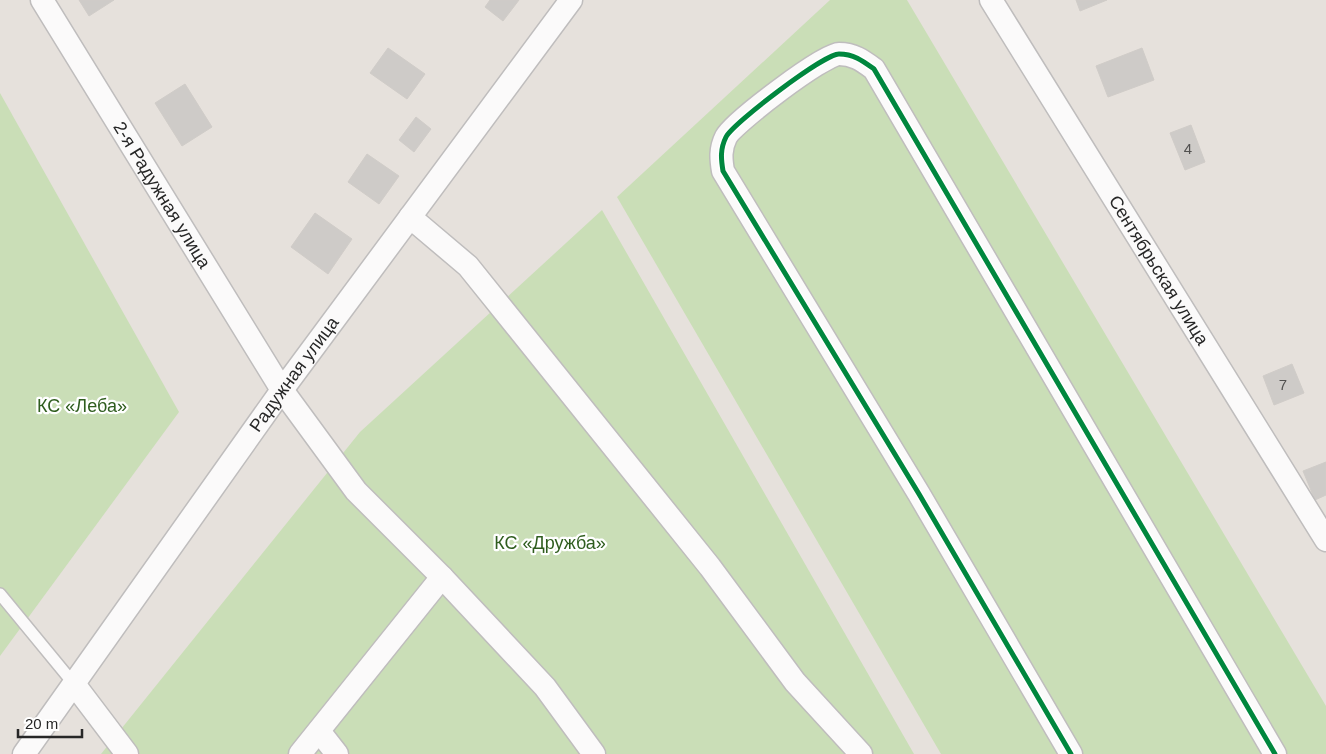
<svg xmlns="http://www.w3.org/2000/svg" width="1326" height="754" font-family="Arial,sans-serif">
<style>
.green{fill:#cadeb7}
.building{fill:#cecbc8;stroke:#d0ccc8}
.lines{fill:none;stroke-linecap:round;stroke-linejoin:round}
.lane-casing{stroke:#bfbdbd;stroke-width:14}
.street-casing{stroke:#bfbdbd;stroke-width:25}
.lane{stroke:#fbfafa;stroke-width:11}
.street{stroke:#fbfafa;stroke-width:22}
.cycleway-casing{stroke:#fff;stroke-width:8}
.cycleway{stroke:#00873e;stroke-width:5}
.labels{text-anchor:middle;dominant-baseline:central;stroke-width:4.5;stroke-linejoin:round;paint-order:stroke}
.number-label{font-size:15px;fill:#525150}
.street-label{font-size:18px;fill:#272727;stroke:#fff}
.park-label{font-size:18px;fill:#2f5d1e;stroke:#fff}
</style>
<rect width="100%" height="100%" fill="#e6e1dc"/>
<g class="green">
<path d="M830 0H907L1326 706V754H941L617 197Z"/>
<path d="M0 93 179 412 0 656Z"/>
<path d="M602 210 914 754H101L360 432Z"/>
</g>
<g class="building">
<path d="M79 0H114L89 16Z"/>
<path d="M490 0H519L503 21 485 7Z"/>
<path d="M1076 0H1107L1080 11Z"/>
<path d="M388 48 425 74 407 99 370 73Z"/>
<path d="M1142 48 1154 80 1108 97 1096 66Z"/>
<path d="M185 84 212 127 182 146 155 103Z"/>
<path d="M416 117 431 129 414 152 399 140Z"/>
<path d="M1191 125 1205 162 1185 170 1170 133Z"/>
<path d="M367 154 399 176 379 204 348 182Z"/>
<path d="M315 213 352 239 328 274 291 247Z"/>
<path d="M1292 364 1304 393 1274 405 1263 376Z"/>
<path d="M1326 462V495L1315 500 1303 471Z"/>
</g>
<g class="lines">
<defs>
<path id="lane" d="M0 594 74 684"/>
<g id="street">
<path id="s1" d="M42 0 282 390 356 491 442 577 545 687 594 754"/>
<path id="s2" d="M991 0 1326 540"/>
<path d="M410 217 468 266 710 567 795 682 861 754"/>
<path d="M74 684 127 754"/>
<path d="M319 731 337 754"/>
<path id="s3" d="M24 754 282 390 571 0"/>
<path d="M300 754 442 577"/>
<path d="M1071 754 919 494 723 171C721 159 720 149 726 137 733 123 824 54 839 54 854 54 863 61 874 69L1275 754"/>
</g>
</defs>
<use href="#lane" class="lane-casing"/>
<use href="#street" class="street-casing"/>
<use href="#lane" class="lane"/>
<use href="#street" class="street"/>
<defs>
<path id="cycleway" d="M1071 754 919 494 723 171C721 159 720 149 726 137 733 123 824 54 839 54 854 54 863 61 874 69L1275 754"/>
</defs>
<use href="#cycleway" class="cycleway-casing"/>
<use href="#cycleway" class="cycleway"/>
</g>
<g class="labels">
<g class="number-label">
<text x="1188" y="148">4</text>
<text x="1283" y="384">7</text>
</g>
<g class="street-label">
<text stroke="none"><textPath href="#s1" startOffset="229">2-я Радужная улица</textPath></text>
<text stroke="none"><textPath href="#s2" startOffset="318">Сентябрьская улица</textPath></text>
<text stroke="none"><textPath href="#s3" startOffset="466">Радужная улица</textPath></text>
</g>
<g class="park-label">
<text x="82" y="406">КС «Леба»</text>
<text x="550" y="543">КС «Дружба»</text>
</g>
</g>
<path d="M18 729v8h64v-8" fill="none" stroke="#272727" stroke-width="2.5"/>
<text x="25" y="729" font-size="15" fill="#272727" stroke="#ffffff" stroke-width="4" paint-order="stroke">20 m</text>
</svg>
